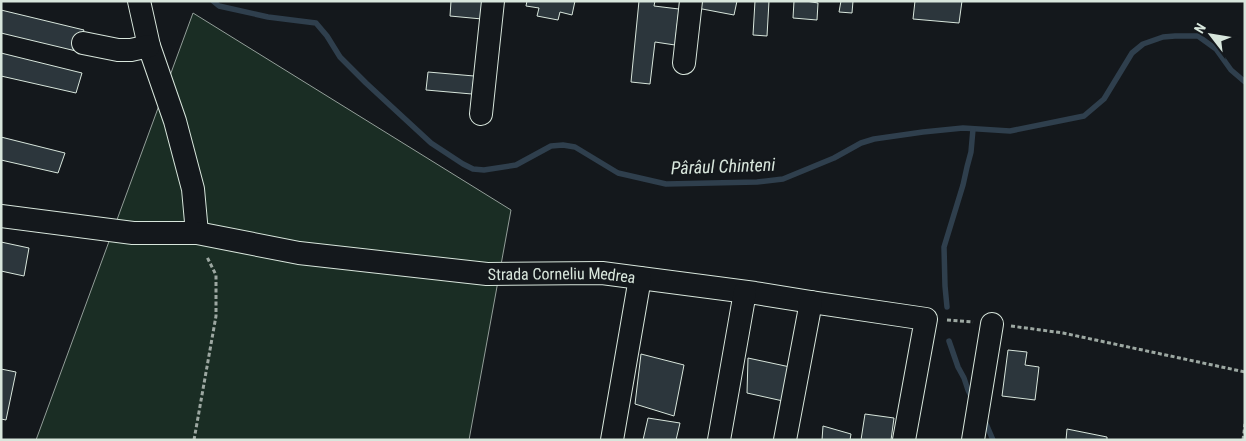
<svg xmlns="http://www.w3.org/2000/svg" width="1246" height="441" font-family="'Roboto Condensed',sans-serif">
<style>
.green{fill:#1a2d24;stroke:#939e99}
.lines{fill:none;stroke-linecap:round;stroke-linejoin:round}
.stream{stroke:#2f3f4d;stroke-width:5.5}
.building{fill:#2c363c;stroke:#d8e6dc}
.minor-casing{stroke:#d8e6dc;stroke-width:24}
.path{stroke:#9da8a2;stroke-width:3;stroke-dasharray:4 2.5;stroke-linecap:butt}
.minor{stroke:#14181c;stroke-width:22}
.labels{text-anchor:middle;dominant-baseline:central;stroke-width:4;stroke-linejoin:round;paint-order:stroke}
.street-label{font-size:16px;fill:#d8e6dc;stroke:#14181c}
.water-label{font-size:18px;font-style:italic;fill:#d8e6dc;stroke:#14181c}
</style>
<rect width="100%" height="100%" fill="#14181c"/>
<path class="green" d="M193 13 511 210 469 440H36Z"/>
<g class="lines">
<g class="stream">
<path d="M213 1 219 6 268 17 316 23 327 36 340 57 366 83 431 143 463 164 473 169 484 170 516 165 551 146 563 145 575 147 618 173 666 184 757 182 783 179 834 158 861 143 874 139 923 132 963 128 1010 131 1084 116 1104 99 1132 53 1143 44 1163 37 1175 36H1198L1216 49 1231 70 1245 82"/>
<path d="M947 307 945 286 944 247 963 185 967 167 971 152 973 129"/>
<path d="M949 341 958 367 964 378 968 390 972 398"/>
<path d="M984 419 993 440"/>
</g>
</g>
<g class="building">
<path d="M451 1H484L482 19 450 16Z"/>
<path d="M527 1H575L572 15 560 12 558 20 537 16 539 8 526 6Z"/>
<path d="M639 1H655L654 6 679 9 675 45 655 42 650 84 631 82Z"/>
<path d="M699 1H737L734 15 697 8Z"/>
<path d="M755 1H769L767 36 753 35Z"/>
<path d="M794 1H806L818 3 817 20 793 18Z"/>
<path d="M841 1H853L852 13 839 12Z"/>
<path d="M915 1H962L959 23 913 19Z"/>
<path d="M1 10 84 30 76 51 1 33Z"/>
<path d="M1 53 82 73 76 93 1 76Z"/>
<path d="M428 72 474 76 472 94 426 90Z"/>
<path d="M1 137 65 153 58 173 1 160Z"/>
<path d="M1 242 29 248 24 276 1 271Z"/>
<path d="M1008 350 1027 352 1025 365 1039 367 1035 400 1002 396Z"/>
<path d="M641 354 684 365 674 416 635 404Z"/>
<path d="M748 358 790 367 783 401 747 393Z"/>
<path d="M1 369 16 372 6 420 1 419Z"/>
<path d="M865 414 894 418 891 440H861Z"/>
<path d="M648 418 680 423 676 440H643Z"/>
<path d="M823 426 851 434 850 440H822Z"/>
<path d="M1067 429 1107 437V440H1066Z"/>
</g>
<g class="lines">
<defs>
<g id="minor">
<path d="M139 1 149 46 175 121 193 189 197 233"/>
<path d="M83 43 118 50H131L149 46"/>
<path d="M684 63 691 1"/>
<path d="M481 114 493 1"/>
<path id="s1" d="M1 216 133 233H197L299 253 487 274 602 273 755 293 811 302 926 319 904 440"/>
<path d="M612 440 640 278"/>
<path d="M719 440 745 292"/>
<path d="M785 440 811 302"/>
<path d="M973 440 992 324"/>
</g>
</defs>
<use href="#minor" class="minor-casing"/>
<g class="path">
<path d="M947 320 973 322"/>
<path d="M1011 326 1063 333 1245 372"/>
<path d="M194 440 216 316V275L207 257"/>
<path d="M1243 440 1245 424"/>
</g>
<use href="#minor" class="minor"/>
</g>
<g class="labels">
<g class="street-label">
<text stroke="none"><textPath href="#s1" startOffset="565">Strada Corneliu Medrea</textPath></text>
</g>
<g class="water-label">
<text transform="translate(723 166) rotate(-2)">Pârâul Chinteni</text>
</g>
</g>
<rect width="1246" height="441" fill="none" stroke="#d8e6dc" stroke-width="5"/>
<g transform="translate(1211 35) rotate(301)" stroke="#14181c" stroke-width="4" paint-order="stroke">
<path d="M0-4L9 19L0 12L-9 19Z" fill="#d8e6dc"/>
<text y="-8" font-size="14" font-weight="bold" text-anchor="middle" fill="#d8e6dc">N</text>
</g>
</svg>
